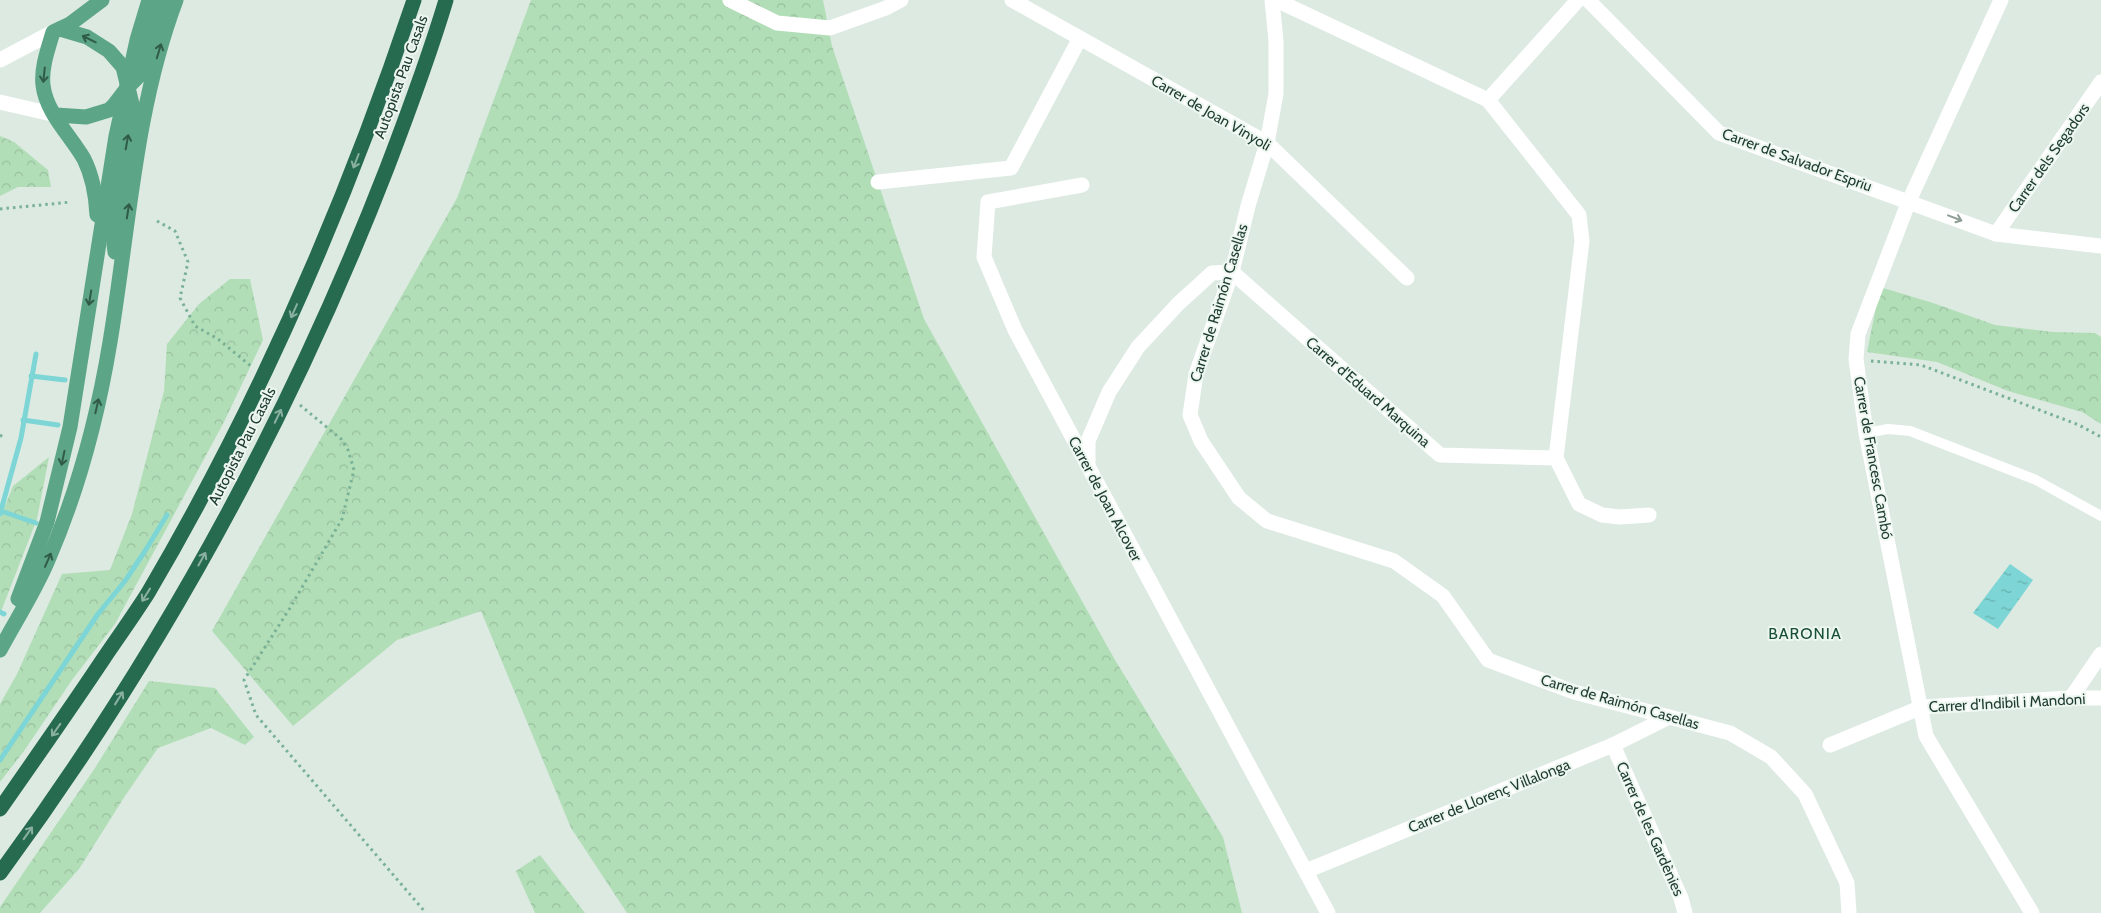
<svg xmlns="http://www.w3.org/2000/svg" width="2101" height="913" font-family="Cabin,sans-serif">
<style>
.forest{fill:url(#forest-crowns)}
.water{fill:url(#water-ripples)}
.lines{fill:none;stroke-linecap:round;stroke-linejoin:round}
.stream{stroke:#7dd6d5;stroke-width:5}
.path{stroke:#79b196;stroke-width:3;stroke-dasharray:2.5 4;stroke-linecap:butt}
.service{stroke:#fff;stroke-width:10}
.minor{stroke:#fff;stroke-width:15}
.tertiary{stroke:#fff;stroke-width:15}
.primary{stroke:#5ca586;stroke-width:15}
.motorway{stroke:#266a50;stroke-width:15}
.oneway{stroke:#305b48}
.oneway2{stroke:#8ab0a0}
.oneway3{stroke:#8e9d96}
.labels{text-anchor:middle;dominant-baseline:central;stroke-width:4;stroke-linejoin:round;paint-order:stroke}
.street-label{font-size:15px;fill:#1d3b2e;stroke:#edf7f0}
.neighbourhood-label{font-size:16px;letter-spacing:1px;fill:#174e38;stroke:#edf7f0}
</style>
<defs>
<pattern id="forest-crowns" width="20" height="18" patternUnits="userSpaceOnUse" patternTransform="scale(1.25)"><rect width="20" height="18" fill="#b2deb7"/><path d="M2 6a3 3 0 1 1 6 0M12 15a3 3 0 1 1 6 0" fill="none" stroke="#99bf9e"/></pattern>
<pattern id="water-ripples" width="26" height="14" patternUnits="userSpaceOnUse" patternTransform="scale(1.25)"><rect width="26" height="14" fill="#7dd6d5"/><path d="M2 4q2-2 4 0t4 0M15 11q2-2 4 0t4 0" fill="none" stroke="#66afad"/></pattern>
</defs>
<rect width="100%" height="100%" fill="#dceae2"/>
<g class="forest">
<path d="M531 0H823L832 46 924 319 1115 660 1223 837 1242 913H627L571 828 481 611 397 640 293 726 212 631 457 198Z"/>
<path d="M0 136 14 142 48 170 51 187H18L0 196Z"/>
<path d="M230 279H250L263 340 224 422 115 624 72 680 24 751 0 782V704L17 674 62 574 110 570 132 514 164 391 167 344 199 304Z"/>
<path d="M1880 287 1933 303 1995 325 2053 332 2095 333 2101 337V424L2082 412 2008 391 1937 362 1867 352Z"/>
<path d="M49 457 37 519 0 614V518L13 486Z"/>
<path d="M149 681 215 688 254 737 245 745 211 728 158 748 125 796 79 869 40 913H0V907L95 768Z"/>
<path d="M540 855 585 913H535L516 871Z"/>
</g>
<path class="water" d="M2010 564 2033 580 1998 629 1973 613Z"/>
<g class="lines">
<g class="stream">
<path d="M31 376 65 380"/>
<path d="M23 420 58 425"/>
<path d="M1 511 36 523"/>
<path d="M0 514 21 438 36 354"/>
<path d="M0 612 4 614"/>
<path d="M0 760 98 614 125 581 145 551 167 515"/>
</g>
<g class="path">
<path d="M0 209 71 202"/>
<path d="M157 221 175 231 188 262 180 298 195 326 218 339 252 367"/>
<path d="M1871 361 1921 365 2079 425 2101 437"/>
<path d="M300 405 341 439 348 450 354 470 342 519 290 608 244 680 256 715 426 913"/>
<path d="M0 435 3 437"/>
</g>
<path class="service" d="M1866 433 1888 429 1910 431 2036 480 2101 516"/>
<g class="minor">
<path d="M730 0 777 23 830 28 886 8 901 0"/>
<path d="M1012 0 1267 143 1407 278"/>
<path d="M1272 0 1276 41V94L1267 143 1248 206 1232 272 1196 374 1190 415 1201 441 1239 498 1267 521 1394 561 1443 596 1488 660 1574 692 1730 733 1771 757 1805 794 1847 883 1849 913"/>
<path d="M1276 0 1488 100 1579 215 1582 241 1556 458 1579 504 1602 515 1620 517 1649 515"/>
<path d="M1588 0 1719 133 1996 234 2101 246"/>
<path d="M2001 0 1909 201 1858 334 1856 359 1866 433 1926 736 2032 913"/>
<path d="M1488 100 1578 0"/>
<path d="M878 182 1011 168 1080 38"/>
<path d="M1082 185 988 202 984 257 1015 330 1328 913"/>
<path d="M1996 234 2101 82"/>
<path d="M1088 465V441L1109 392 1138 347 1178 304 1212 273 1232 272 1440 455 1556 458"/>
<path d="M2071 698 2101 654"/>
<path d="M1613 745 1681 898 1685 913"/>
<path d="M1830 745 1922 707 2071 698H2101"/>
<path d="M1306 871 1613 745 1669 717"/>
</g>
<g class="tertiary">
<path d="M0 60 53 32"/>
<path d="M0 102 56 115"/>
</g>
<g class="primary">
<path d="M60 29 87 37 109 51 123 67 132 104 117 197 114 244 115 252"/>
<path d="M56 115 86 117 109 110 114 105 127 88 139 76 163 0"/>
<path d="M97 215C96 196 93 177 84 159 71 136 46 113 43 85 41 68 48 49 53 32L70 24 102 0"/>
<path d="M18 599 47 522 70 427 116 136 137 40 149 0"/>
<path d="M0 650C16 620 35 591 48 560 78 491 98 415 110 342 129 228 135 109 176 0"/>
</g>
<g class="motorway">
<path d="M0 809C35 759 70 709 104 658 119 636 134 615 148 593 258 406 345 206 414 0"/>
<path d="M0 873C159 657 290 418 387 168 408 113 429 57 446 0"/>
</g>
</g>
<defs><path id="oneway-shaft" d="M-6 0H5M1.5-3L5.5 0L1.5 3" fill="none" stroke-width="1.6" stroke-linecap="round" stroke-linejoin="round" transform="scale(1.25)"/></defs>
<g class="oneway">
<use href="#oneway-shaft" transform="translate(89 39) rotate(-154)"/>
<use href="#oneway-shaft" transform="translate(159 51) rotate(-73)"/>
<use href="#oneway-shaft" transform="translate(44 75) rotate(96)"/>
<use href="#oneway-shaft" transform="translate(127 142) rotate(-80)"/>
<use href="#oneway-shaft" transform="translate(128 211) rotate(-81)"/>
<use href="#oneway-shaft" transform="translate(90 298) rotate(99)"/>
<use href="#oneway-shaft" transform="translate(97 406) rotate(-77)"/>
<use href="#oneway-shaft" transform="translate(63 458) rotate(102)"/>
<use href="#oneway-shaft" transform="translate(48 560) rotate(-66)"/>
</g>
<g class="oneway2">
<use href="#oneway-shaft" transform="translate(356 161) rotate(111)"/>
<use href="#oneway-shaft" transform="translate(294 311) rotate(114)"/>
<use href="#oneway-shaft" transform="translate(278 416) rotate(-64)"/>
<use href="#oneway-shaft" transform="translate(202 559) rotate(-61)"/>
<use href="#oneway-shaft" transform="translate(146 595) rotate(122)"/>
<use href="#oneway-shaft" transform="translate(119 698) rotate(-58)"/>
<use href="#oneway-shaft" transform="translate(56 730) rotate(125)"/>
<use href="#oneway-shaft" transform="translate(28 833) rotate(-55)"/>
</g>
<use class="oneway3" href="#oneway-shaft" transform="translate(1955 218) rotate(21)"/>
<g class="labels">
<g class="street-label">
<text transform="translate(401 77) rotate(-70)">Autopista Pau Casals</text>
<text transform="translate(1211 113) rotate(30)">Carrer de Joan Vinyoli</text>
<text transform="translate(2049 158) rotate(-55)">Carrer dels Segadors</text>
<text transform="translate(1797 160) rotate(20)">Carrer de Salvador Espriu</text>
<text transform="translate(1219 303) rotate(-73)">Carrer de Raimón Casellas</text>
<text transform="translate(1368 392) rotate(41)">Carrer d'Eduard Marquina</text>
<text transform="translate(242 446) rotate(-63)">Autopista Pau Casals</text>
<text transform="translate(1873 458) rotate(80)">Carrer de Francesc Cambó</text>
<text transform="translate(1105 499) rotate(62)">Carrer de Joan Alcover</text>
<text transform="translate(1620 702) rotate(16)">Carrer de Raimón Casellas</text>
<text transform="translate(2007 703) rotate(-3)">Carrer d'Indibil i Mandoni</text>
<text transform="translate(1489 796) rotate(-22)">Carrer de Llorenç Villalonga</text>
<text transform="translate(1650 829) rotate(66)">Carrer de les Gardènies</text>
</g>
<g class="neighbourhood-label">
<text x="1805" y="633">BARONIA</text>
</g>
</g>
</svg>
